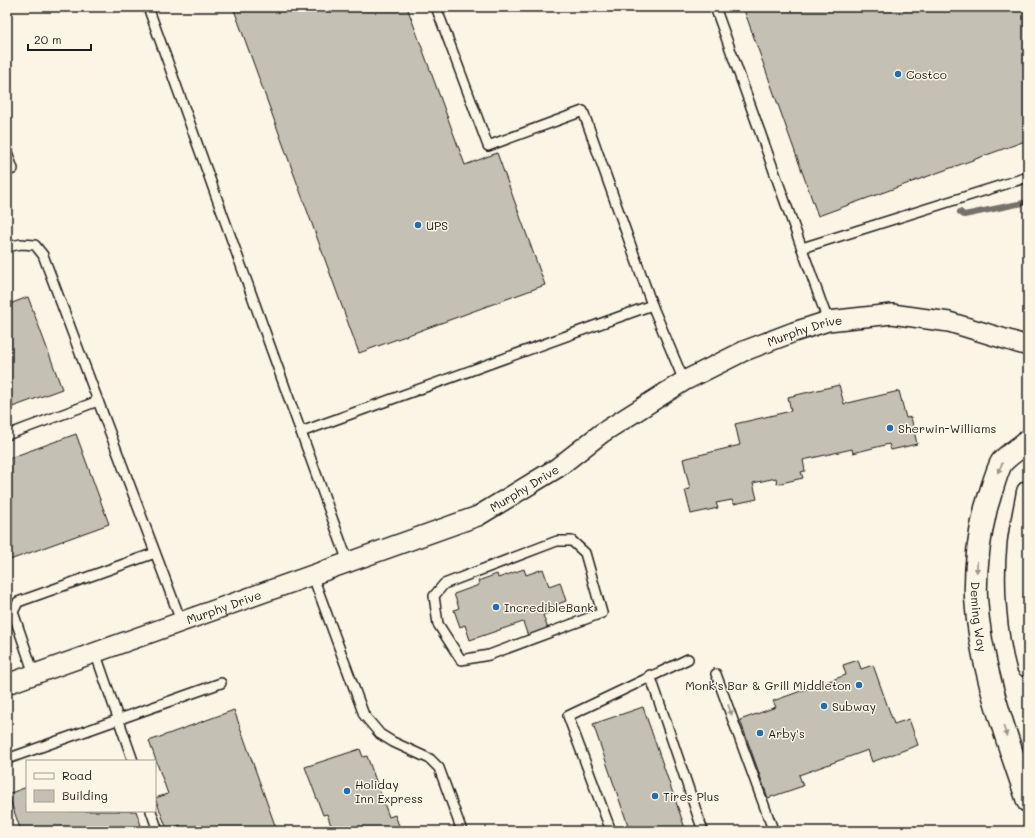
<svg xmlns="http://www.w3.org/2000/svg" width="1035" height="838" font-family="Mali,sans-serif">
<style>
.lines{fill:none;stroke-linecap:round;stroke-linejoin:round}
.stream{stroke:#75726c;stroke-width:6}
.building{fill:#c4c0b3;stroke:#1c1c1c}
.lane-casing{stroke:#1c1c1c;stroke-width:12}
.street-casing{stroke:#1c1c1c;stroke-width:22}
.secondary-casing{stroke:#1c1c1c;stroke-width:25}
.lane{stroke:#fcf5e5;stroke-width:9}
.street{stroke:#fcf5e5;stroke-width:19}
.secondary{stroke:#fcf5e5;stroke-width:22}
.oneway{fill:#97938b}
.poi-dot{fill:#1f6fb2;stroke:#fcf5e5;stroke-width:1.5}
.labels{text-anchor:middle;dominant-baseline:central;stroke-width:3;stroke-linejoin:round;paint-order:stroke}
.poi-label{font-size:12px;fill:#1c1c1c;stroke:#fcf5e5;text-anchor:start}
.street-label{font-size:12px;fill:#1c1c1c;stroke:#fcf5e5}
</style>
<rect width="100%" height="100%" fill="#fcf5e5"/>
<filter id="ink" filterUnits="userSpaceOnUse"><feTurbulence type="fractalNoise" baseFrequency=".025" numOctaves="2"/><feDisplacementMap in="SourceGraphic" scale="8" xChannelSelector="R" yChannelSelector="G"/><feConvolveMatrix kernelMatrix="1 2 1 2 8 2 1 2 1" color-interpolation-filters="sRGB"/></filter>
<g filter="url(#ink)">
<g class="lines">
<path class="stream" d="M960 212 964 215 1028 202"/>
</g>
<g class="building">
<path d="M233 7H407L465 165 497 153 545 285 359 353Z"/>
<path d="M743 7H1028V140L818 216Z"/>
<path d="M28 297 62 389 7 409V305Z"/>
<path d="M839 385 844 404 899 391 906 418 911 417 917 444 891 450 889 444 853 453 852 449 803 460 805 471 801 472 803 478 777 484 776 478 753 483 757 499 734 504 732 500 716 503 718 508 691 514 685 490 690 489 683 459 740 445 735 424 791 411 788 397Z"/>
<path d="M76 434 109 524 7 561V459Z"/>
<path d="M524 569 526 575 543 569 549 586 560 582 566 601 550 607 552 612 543 615 549 632 529 639 523 622 470 640 465 625 460 627 454 610 459 608 454 594 479 585 478 581 497 574 498 578Z"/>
<path d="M858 660 861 669 873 665 894 724 909 719 918 745 872 762 868 750 799 775 803 786 768 798 740 720 776 707 773 701 846 675 843 665Z"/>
<path d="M643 707 686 831H630L593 724Z"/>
<path d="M234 710 277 831H182L180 825 167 829 155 798 168 794 149 741Z"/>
<path d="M360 749 363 757 367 756 389 817 395 815 401 831H333L327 814 323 815 305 767Z"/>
<path d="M27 787V811H136L143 831H21L8 794Z"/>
</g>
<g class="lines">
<defs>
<g id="lane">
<path d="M148 7 301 432 652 305 583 111 488 146 436 7"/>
<path d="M715 7 828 321"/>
<path d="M7 152 13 169 7 171"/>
<path d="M7 247 21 244 35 245 43 255 181 621"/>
<path d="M802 248 1028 177"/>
<path d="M652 305 684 381"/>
<path d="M301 432 348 562"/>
<path d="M7 435 98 401"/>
<path d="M557 541H572L585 553 602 613 489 655 461 660 438 624 434 596 444 584Z"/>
<path d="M312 574 364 715 380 734 393 742 430 759 439 768 462 831"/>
<path d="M95 652 133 761"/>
<path d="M34 674 13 612 18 602 155 553"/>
<path d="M716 674 772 827"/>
<path d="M650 675 703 831"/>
<path d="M7 759 221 683"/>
<path d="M151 811 158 831"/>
<path d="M611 831 568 716 688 659"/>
</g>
<g id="street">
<path id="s1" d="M7 684 478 516 557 468 602 433 684 381 744 351 794 332 828 321 892 314 949 322 1028 346"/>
</g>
<g id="secondary">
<path id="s2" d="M1028 441C1020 448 1009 454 1002 462 997 469 989 499 986 508 979 537 975 568 976 598 980 668 1006 735 1028 801"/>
<path d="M1028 492C1025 509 1021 526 1019 543 1015 581 1018 630 1028 666"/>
</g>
</defs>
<use href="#lane" class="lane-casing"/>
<use href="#street" class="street-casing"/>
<use href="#secondary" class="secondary-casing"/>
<use href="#lane" class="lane"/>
<use href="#street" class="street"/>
<use href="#secondary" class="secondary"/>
</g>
<defs><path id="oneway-solid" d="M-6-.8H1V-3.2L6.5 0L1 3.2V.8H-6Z"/></defs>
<g class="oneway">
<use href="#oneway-solid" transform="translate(1000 468) rotate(116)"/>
<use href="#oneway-solid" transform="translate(977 567) rotate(92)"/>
<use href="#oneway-solid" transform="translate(730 710) rotate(70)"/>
<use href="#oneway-solid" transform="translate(1005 731) rotate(72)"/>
</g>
</g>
<g class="poi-dot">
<circle cx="898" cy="74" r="4"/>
<circle cx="418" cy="225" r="4"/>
<circle cx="890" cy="428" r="4"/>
<circle cx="496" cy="607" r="4"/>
<circle cx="859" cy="685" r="4"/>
<circle cx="824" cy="706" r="4"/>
<circle cx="760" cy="733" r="4"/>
<circle cx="347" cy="791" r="4"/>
<circle cx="655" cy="796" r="4"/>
</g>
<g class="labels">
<g class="poi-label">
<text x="906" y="74">Costco</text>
<text x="426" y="225">UPS</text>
<text x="898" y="428">Sherwin-Williams</text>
<text x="504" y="607">IncredibleBank</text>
<text x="851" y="685" text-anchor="end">Monk's Bar &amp; Grill Middleton</text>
<text x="832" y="706">Subway</text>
<text x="768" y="733">Arby's</text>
<text x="355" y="784">Holiday<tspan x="355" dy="14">Inn Express</tspan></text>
<text x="663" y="796">Tires Plus</text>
</g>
<g class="street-label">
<text stroke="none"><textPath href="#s1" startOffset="878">Murphy Drive</textPath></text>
<text stroke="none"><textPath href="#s1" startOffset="554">Murphy Drive</textPath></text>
<text stroke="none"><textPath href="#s1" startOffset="230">Murphy Drive</textPath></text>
<text stroke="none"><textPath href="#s2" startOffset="192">Deming Way</textPath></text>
</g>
</g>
<rect width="1035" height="838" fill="none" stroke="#fcf5e5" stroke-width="24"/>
<rect x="12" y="12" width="1011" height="814" fill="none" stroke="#1c1c1c" stroke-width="1.5" filter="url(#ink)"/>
<rect x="26" y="760" width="130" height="52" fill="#fcf5e5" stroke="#a29e95"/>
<rect x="34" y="773" width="20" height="6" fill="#fcf5e5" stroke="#a29e95"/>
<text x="62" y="780" font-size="12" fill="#1c1c1c">Road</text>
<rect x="34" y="790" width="20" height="12" fill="#c4c0b3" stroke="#a29e95"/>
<text x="62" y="800" font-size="12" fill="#1c1c1c">Building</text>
<path d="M28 44v6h63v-6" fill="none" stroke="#1c1c1c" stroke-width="2"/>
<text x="34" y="44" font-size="12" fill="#1c1c1c" stroke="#fcf5e5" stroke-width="3" paint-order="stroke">20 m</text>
</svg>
